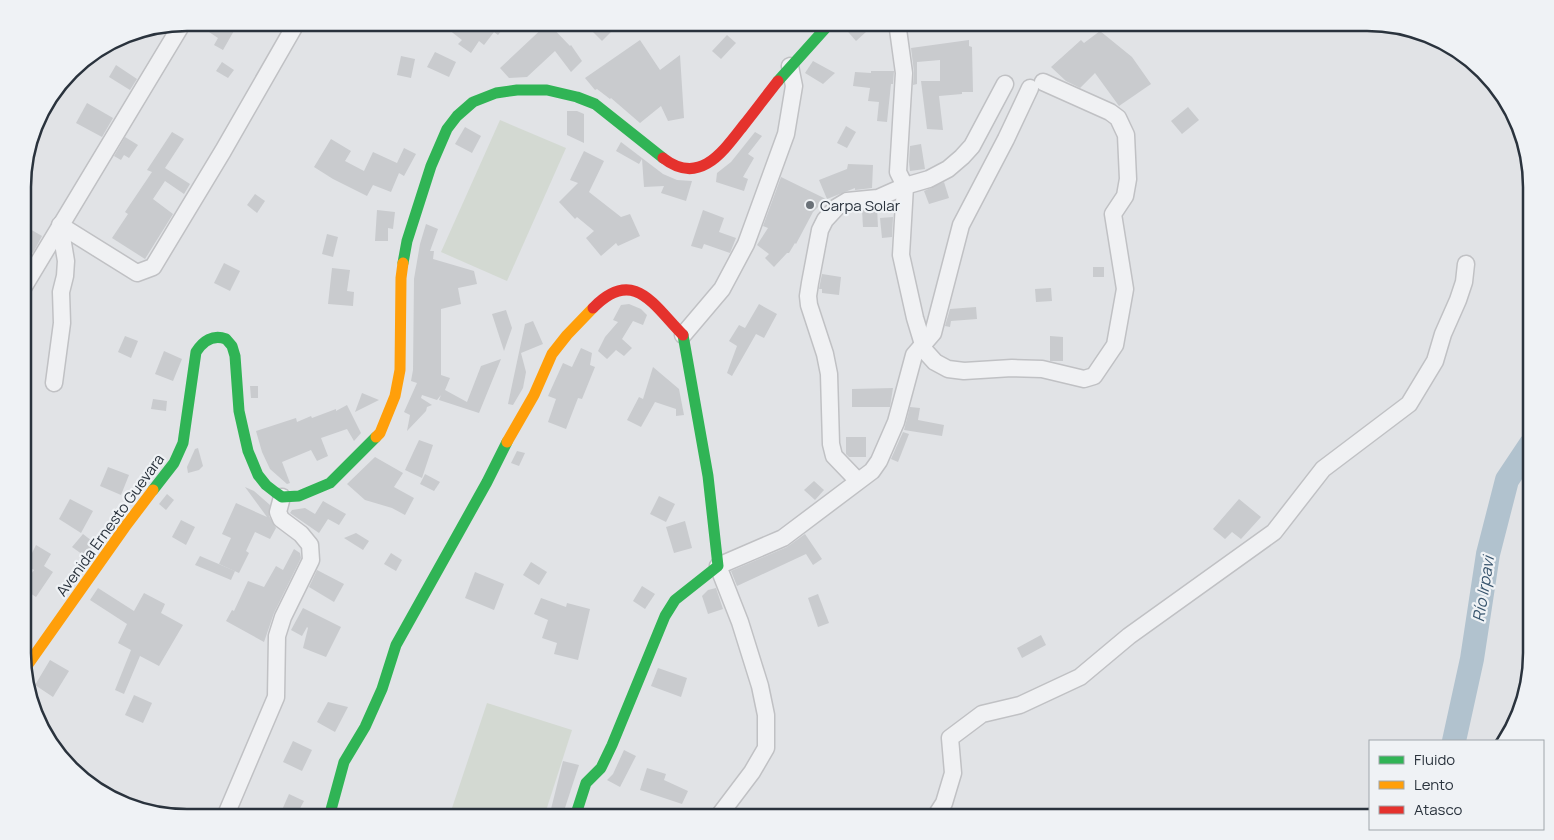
<svg xmlns="http://www.w3.org/2000/svg" width="1554" height="840" font-family="Manrope,sans-serif">
<style>
.green{fill:#d3d9d2}
.lines{fill:none;stroke-linecap:round;stroke-linejoin:round}
.river{stroke:#b1c2ce;stroke-width:24}
.building{fill:#c9cbce}
.street-casing{stroke:#c0c1c4;stroke-width:19}
.street{stroke:#f0f1f3;stroke-width:16}
.fast{stroke:#30b455;stroke-width:11}
.slow{stroke:#ff9f0a;stroke-width:11}
.jam{stroke:#e5322d;stroke-width:11}
.poi-dot{fill:#6a7178;stroke:#eff2f5;stroke-width:2}
.labels{text-anchor:middle;dominant-baseline:central;stroke-width:4.5;stroke-linejoin:round;paint-order:stroke}
.poi-label{font-size:15px;fill:#2a333d;stroke:#eff2f5;text-anchor:start}
.street-label{font-size:15px;fill:#2a333d;stroke:#eff2f5}
.water-label{font-size:16px;font-style:italic;fill:#37546d;stroke:#eff2f5}
.rim{fill:none;stroke:#2a333d;stroke-width:2.5}
</style>
<rect width="100%" height="100%" fill="#e1e3e6"/>
<g class="green">
<path d="M500 120 566 148 507 281 441 252Z"/>
<path d="M487 703 572 730 544 817H449Z"/>
</g>
<g class="lines">
<path class="river" d="M1454 741 1472 659 1488 554 1507 480 1531 444"/>
</g>
<g class="building">
<path d="M194 22H239L223 50 214 45 218 38Z"/>
<path d="M439 22H508L498 35 494 32 484 45 479 41 471 53 458 44 462 40Z"/>
<path d="M583 22H606L613 30 602 41Z"/>
<path d="M844 22H877L856 41 843 26Z"/>
<path d="M548 23 570 46 571 45 582 61 571 72 555 51 527 77 509 78 500 68Z"/>
<path d="M1100 31 1132 57 1151 84 1119 106 1095 73 1080 88 1066 81 1051 67 1081 40 1084 43Z"/>
<path d="M727 35 736 43 721 59 712 51Z"/>
<path d="M640 40 660 70 680 55 684 118 668 121 661 106 640 123 611 98 610 99 597 89 595 90 585 78Z"/>
<path d="M969 40V46L972 47 973 92H962V94L939 96 943 130 927 129 921 81H940V60L917 62V84L913 85 914 72 911 48Z"/>
<path d="M435 52 456 62 449 77 427 67Z"/>
<path d="M401 56 415 59 411 78 397 75Z"/>
<path d="M813 61 835 73 823 84 805 73Z"/>
<path d="M222 62 234 70 228 78 216 71Z"/>
<path d="M116 65 137 79 130 90 109 77Z"/>
<path d="M871 71H894L893 84H891L887 122 877 121 879 102 868 101 870 88 853 86 855 72 871 73Z"/>
<path d="M87 103 113 118 102 137 76 123Z"/>
<path d="M1188 107 1199 120 1182 134 1171 121Z"/>
<path d="M567 111H577L584 114V143L567 135Z"/>
<path d="M846 126 856 132 847 148 837 143Z"/>
<path d="M465 127 481 136 472 153 455 144Z"/>
<path d="M172 132 184 139 165 168 190 184 184 194 165 181 153 199 173 214 145 259 112 238 128 214 125 212 152 172 147 170Z"/>
<path d="M755 132 762 136 748 154 754 158 743 177 748 179 744 191 716 182 717 173 731 162Z"/>
<path d="M125 137 138 145 129 158 124 155 121 160 114 156Z"/>
<path d="M331 139 351 151 345 161 364 171 373 152 397 163 404 148 416 154 404 176 399 173 391 192 373 185 367 196 333 179 314 167Z"/>
<path d="M621 142 663 174 677 180 692 181 686 201 661 193 664 186 644 187 642 159 639 164 616 151Z"/>
<path d="M921 144 925 169 910 171 909 162 910 146Z"/>
<path d="M584 151 604 161 589 192 621 217 630 214 640 236 618 246 616 243 601 256 586 238 594 231 577 217 575 219 559 202 578 183 570 180Z"/>
<path d="M848 164 873 165 872 188 855 190V188L827 199 819 180 847 169Z"/>
<path d="M781 177 826 199 813 212 796 244 795 243 789 253H787L774 267 765 258 769 254 757 245 768 228 763 226Z"/>
<path d="M944 182 949 198 929 204 924 191Z"/>
<path d="M255 194 265 201 257 213 247 205Z"/>
<path d="M877 208 878 227H863L862 210Z"/>
<path d="M377 210 395 212 393 229 388 228V241H375Z"/>
<path d="M703 210 724 218 719 232 736 238 730 253 704 244 702 249 691 246Z"/>
<path d="M893 217 892 237 882 238 880 218Z"/>
<path d="M426 224 438 229 430 251H434L433 259 474 271 477 284 458 288 461 304 441 309V375L450 378 445 390 467 402 481 366 501 359 479 413 439 400 441 395 437 400 422 395 421 398 432 405 427 407 426 411 407 431 410 415 404 412 417 383 411 381 413 370 414 279 420 244Z"/>
<path d="M23 225 42 236 33 253 23 247Z"/>
<path d="M327 234 338 237 333 257 322 254Z"/>
<path d="M224 263 240 271 230 291 214 283Z"/>
<rect x="1093" y="267" width="11" height="10"/>
<path d="M332 268 350 270 347 291 354 292 353 306 328 304Z"/>
<path d="M822 274 841 277 839 295 822 293V289H819Z"/>
<path d="M1051 288 1052 301 1036 302 1035 289Z"/>
<path d="M629 304 641 309 647 315 643 325 633 321 622 339 632 348 624 356 616 350 607 359 598 351 605 337 618 322 613 320 621 305Z"/>
<path d="M759 304 777 314 764 338 756 334 732 376 727 373 737 346 729 341 739 325 745 328Z"/>
<path d="M976 307 977 319 951 321 950 327 945 326 950 309Z"/>
<path d="M506 310 512 328 504 351 492 314Z"/>
<path d="M533 321 543 344 521 353 526 372 523 388 513 405 508 404 525 324Z"/>
<path d="M125 336 138 341 131 358 118 352Z"/>
<path d="M1050 336 1063 337V361H1050Z"/>
<path d="M581 348 592 353 590 365 595 367 582 399 578 398 566 429 548 422 556 399 548 396 563 363 572 367Z"/>
<path d="M164 351 182 359 173 381 155 374Z"/>
<path d="M653 367 679 389 684 415 676 416V409L655 402 641 427 627 420 639 397 643 399Z"/>
<path d="M250 386H258V398H251Z"/>
<path d="M893 388 890 407H852V389Z"/>
<path d="M362 393 379 400 355 412Z"/>
<path d="M153 399 167 401 166 411 151 409Z"/>
<path d="M347 405 361 433 354 441 347 429 321 438 328 456 317 461 311 450 282 462 290 483 287 484 270 469 262 452 256 431 296 418 297 422 311 416 312 418 336 409V411Z"/>
<path d="M910 407 920 408 918 420 944 425 942 436 904 430Z"/>
<path d="M903 432 909 434 898 462 891 459Z"/>
<path d="M846 437H866V457H849L846 454Z"/>
<path d="M419 440 433 445 422 478 405 470Z"/>
<path d="M198 448 203 466 199 470 188 473 187 467 195 449Z"/>
<path d="M517 451 525 453 519 466 511 463Z"/>
<path d="M375 457 403 473 394 487 414 498 405 515 392 508 365 500 347 484Z"/>
<path d="M108 467 129 475 121 495 100 486Z"/>
<path d="M425 474 440 482 434 491 420 484Z"/>
<path d="M814 481 824 490 815 500 804 490Z"/>
<path d="M245 487 254 491 270 505 269 516 276 528 270 539 255 532 246 551 249 553 239 573 219 564 231 538 222 534 236 503 267 517Z"/>
<path d="M167 494 174 500 166 510 159 504Z"/>
<path d="M659 496 675 504 666 522 650 514Z"/>
<path d="M70 499 93 511 81 533 59 519Z"/>
<path d="M1239 499 1261 517 1241 539 1232 532 1225 539 1213 529Z"/>
<path d="M323 501 346 514 339 525 328 519 319 533 290 513 292 510 305 508 315 514Z"/>
<path d="M181 520 195 527 186 545 172 537Z"/>
<path d="M685 521 692 548 674 553 666 527Z"/>
<path d="M356 533 369 541 363 550 344 538Z"/>
<path d="M83 534 96 544 86 557 72 547Z"/>
<path d="M805 534 822 559 813 565 806 554 737 586 731 571 787 547Z"/>
<path d="M36 545 51 554 44 566 53 572 36 597 24 589V584L34 570 26 565Z"/>
<path d="M294 549 300 553 301 558 274 613 264 642 226 621 232 610 234 611 248 581 264 587 276 566 283 570Z"/>
<path d="M391 553 402 560 396 571 384 564Z"/>
<path d="M200 556 235 571 231 580 195 565Z"/>
<path d="M531 562 547 572 539 585 523 575Z"/>
<path d="M317 570 344 584 334 602 309 587Z"/>
<path d="M475 572 504 584 494 610 465 598Z"/>
<path d="M642 586 655 594 645 609 633 601Z"/>
<path d="M98 588 134 611 144 593 165 604 161 613 183 625 159 666 140 656 124 694 115 690 131 650 118 643 127 624 90 600Z"/>
<path d="M716 588 723 609 708 614 702 596 708 590Z"/>
<path d="M818 594 829 623 818 627 808 598Z"/>
<path d="M541 598 566 607 567 603 590 609 578 660 554 654 557 643 542 638 548 620 534 614Z"/>
<path d="M303 608 341 627 326 657 303 648 308 628 307 627 302 636 291 630Z"/>
<path d="M1041 635 1046 645 1022 658 1017 648Z"/>
<path d="M50 660 69 671 53 697 35 685Z"/>
<path d="M658 668 687 678 681 697 651 686Z"/>
<path d="M134 695 152 703 143 723 125 715Z"/>
<path d="M328 702 348 707 335 732 317 722Z"/>
<path d="M293 741 312 750 302 771 283 762Z"/>
<path d="M624 750 636 756 620 787 607 780 613 774Z"/>
<path d="M563 761 579 765 562 817H549Z"/>
<path d="M647 768 666 774 664 780 688 791 682 804 640 790Z"/>
<path d="M289 794 304 801 296 816 282 810Z"/>
</g>
<g class="lines">
<defs>
<g id="street">
<path d="M897 22 904 73 898 172 905 186 901 255 915 318 925 351 935 362 948 369 964 371 1012 368 1042 369 1084 379 1094 376 1115 345 1125 289 1113 214 1125 196 1128 179 1126 135 1118 118 1110 112 1043 82"/>
<path d="M23 288 182 24"/>
<path d="M683 335 722 289 746 244 786 134 794 86 790 66"/>
<path d="M54 383 62 323 61 292 65 276 66 261 60 225 137 273 153 267 223 151 297 22"/>
<path d="M858 481 834 456 831 444 829 374 825 354 809 305 808 296 810 283 820 230 825 220 837 207 847 201 878 198 905 186 929 179 948 169 962 157 972 146 1005 84"/>
<path d="M225 817 276 697 277 636 283 617 311 560 310 545 301 534 281 519 278 512 282 497"/>
<path d="M718 817 752 772 766 748V715L760 686 740 622 718 566 783 538 872 471 879 461 896 422 914 355 933 333 961 225 1006 139 1030 88"/>
<path d="M935 817 944 803 953 773 950 738 982 714 1020 705 1080 677 1129 636 1274 532 1323 469 1409 404 1435 361 1443 334 1458 300 1464 282 1466 264"/>
</g>
</defs>
<use href="#street" class="street-casing"/>
<use href="#street" class="street"/>
<g class="fast">
<path d="M778 81 831 22"/>
<path d="M403 263 407 241 431 166 447 129 457 116 473 102 496 93 517 90H547L577 97 595 104 663 158"/>
<path d="M153 490 174 463 183 443 196 352C203 341 213 334 226 339L232 346 235 356 239 411 248 451 258 475 266 485 275 492 282 497 299 496 330 483 376 437"/>
<path d="M329 817 344 762 365 727 382 689 396 645 487 482 507 442"/>
<path d="M575 817 586 783 601 768 612 745 665 616 675 600 718 566 708 476 683 335"/>
</g>
<g class="slow">
<path d="M376 437 380 433 395 396 400 370 401 278 403 263"/>
<path d="M507 442 534 395 552 354 567 335 593 308"/>
<path d="M24 670 125 527 153 490"/>
</g>
<g class="jam">
<path d="M663 158C699 186 722 153 743 126 755 111 766 96 778 81"/>
<path d="M593 308C634 266 654 306 683 335"/>
</g>
</g>
<circle class="poi-dot" cx="810" cy="205" r="5"/>
<g class="labels">
<g class="poi-label">
<text x="820" y="205">Carpa Solar</text>
</g>
<g class="street-label">
<text transform="translate(110 525) rotate(-54)">Avenida Ernesto Guevara</text>
</g>
<g class="water-label">
<text transform="translate(1483 589) rotate(-81)">Río Irpavi</text>
</g>
</g>
<path d="M0 0H1554V840H0ZM187 31H1367A156 156 0 0 1 1523 187V653A156 156 0 0 1 1367 809H187A156 156 0 0 1 31 653V187A156 156 0 0 1 187 31Z" fill="#eff2f5" fill-rule="evenodd"/>
<path class="rim" d="M187 31H1367A156 156 0 0 1 1523 187V653A156 156 0 0 1 1367 809H187A156 156 0 0 1 31 653V187A156 156 0 0 1 187 31Z"/>
<rect x="1369" y="740" width="175" height="90" fill="#eff2f5" stroke="#a0a6ab"/>
<rect x="1379" y="756" width="25" height="8" fill="#30b455" stroke="#a0a6ab"/>
<text x="1414" y="765" font-size="15" fill="#2a333d">Fluido</text>
<rect x="1379" y="781" width="25" height="8" fill="#ff9f0a" stroke="#a0a6ab"/>
<text x="1414" y="790" font-size="15" fill="#2a333d">Lento</text>
<rect x="1379" y="806" width="25" height="8" fill="#e5322d" stroke="#a0a6ab"/>
<text x="1414" y="815" font-size="15" fill="#2a333d">Atasco</text>
</svg>
